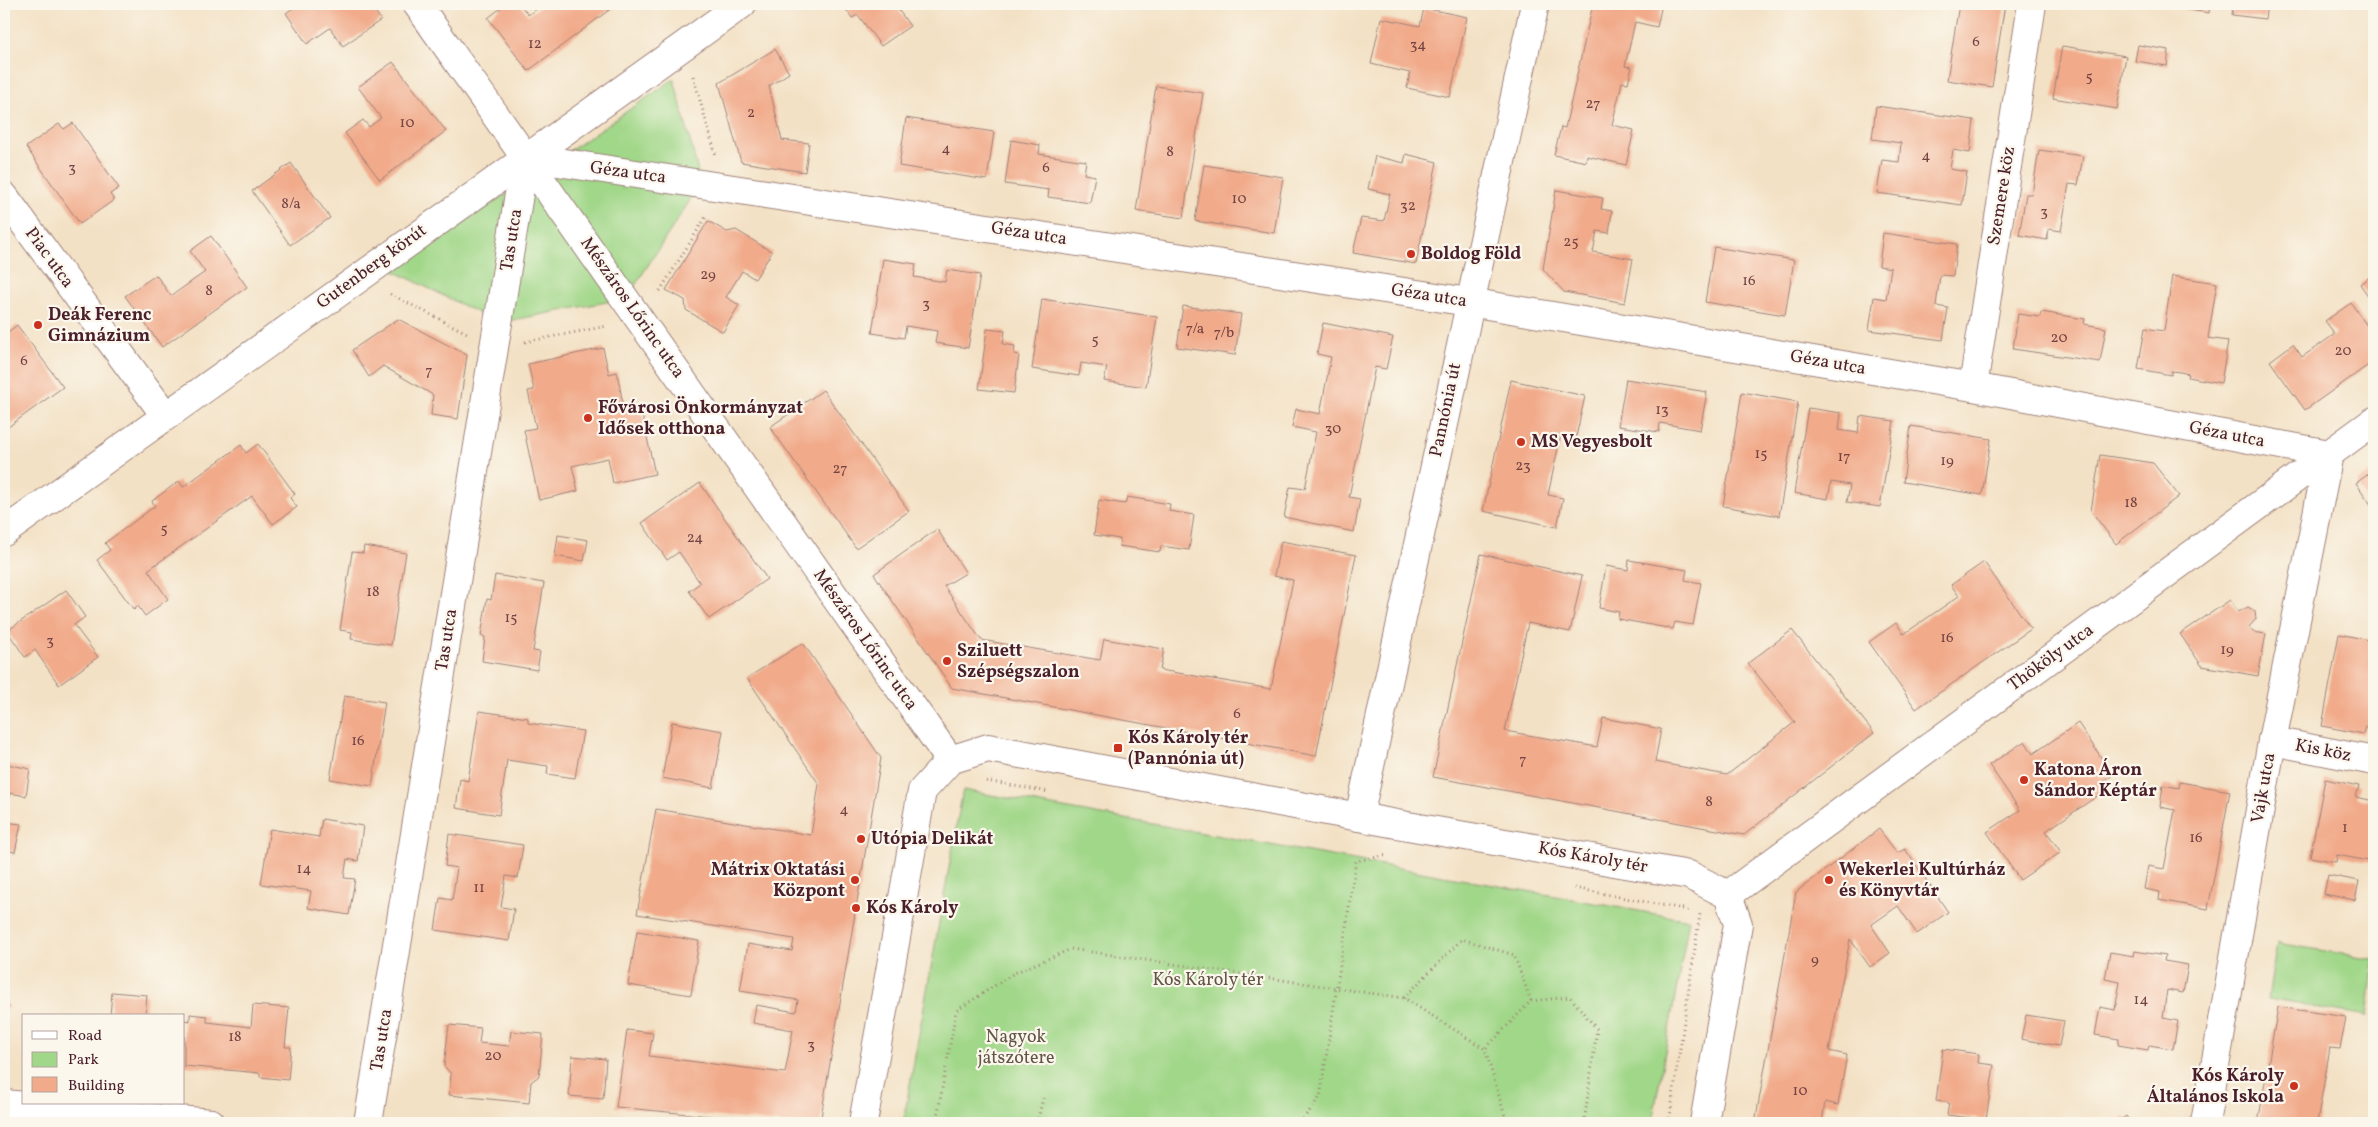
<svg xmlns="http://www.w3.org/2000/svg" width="2378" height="1127" font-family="Vollkorn,serif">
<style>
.green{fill:#a0d788;stroke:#757b5a}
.building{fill:#f1aa8a}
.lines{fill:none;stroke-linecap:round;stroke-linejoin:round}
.minor-casing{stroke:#9e8078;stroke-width:30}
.tertiary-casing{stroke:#9e8078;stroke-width:30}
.path{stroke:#9e8078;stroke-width:3;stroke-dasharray:1 4;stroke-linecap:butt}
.minor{stroke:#fff;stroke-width:28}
.tertiary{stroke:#fff;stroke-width:28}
.poi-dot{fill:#c8321e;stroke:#fbf7ec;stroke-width:2}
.labels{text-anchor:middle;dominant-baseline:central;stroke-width:4.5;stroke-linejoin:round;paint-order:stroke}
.number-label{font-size:15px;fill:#744243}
.street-label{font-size:18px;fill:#4a1f2b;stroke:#fbf7ec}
.poi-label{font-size:18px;font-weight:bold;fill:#4a1f2b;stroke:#fbf7ec;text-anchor:start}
.park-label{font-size:18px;fill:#645647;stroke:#fbf7ec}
</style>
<rect width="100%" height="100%" fill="#fbf7ec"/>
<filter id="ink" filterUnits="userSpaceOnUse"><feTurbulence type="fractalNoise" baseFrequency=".02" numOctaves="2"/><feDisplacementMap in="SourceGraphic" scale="10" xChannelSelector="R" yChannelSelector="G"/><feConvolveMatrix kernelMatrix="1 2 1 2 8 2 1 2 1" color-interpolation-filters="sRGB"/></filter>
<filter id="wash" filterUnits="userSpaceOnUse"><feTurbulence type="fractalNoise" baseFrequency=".0096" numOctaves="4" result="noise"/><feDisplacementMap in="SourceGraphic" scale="20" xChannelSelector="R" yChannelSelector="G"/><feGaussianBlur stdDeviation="1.12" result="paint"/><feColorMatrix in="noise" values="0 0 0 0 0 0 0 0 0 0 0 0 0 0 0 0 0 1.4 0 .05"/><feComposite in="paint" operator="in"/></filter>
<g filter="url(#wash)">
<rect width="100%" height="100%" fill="#f3e1c5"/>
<g class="green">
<path d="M674 79 701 183 627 298 498 323 394 271Z"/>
<path d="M963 790 1689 920 1652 1123H903Z"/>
<path d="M2277 943 2374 959 2367 1016 2268 999Z"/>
</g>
<g id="blocks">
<g class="building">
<path d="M299 4H370L381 20 343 46 330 28 307 44 286 13Z"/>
<path d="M506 4H520L528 15 544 4H617L528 71 488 18Z"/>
<path d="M842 4H902L897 8 910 26 881 46 858 15 852 18Z"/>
<path d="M1593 4H1662L1657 27 1635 22 1625 66 1632 67 1628 83 1622 82 1612 125 1634 130 1626 165 1587 156 1586 162 1554 155 1561 127 1565 128Z"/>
<path d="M1959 4H2005L1992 87 1947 80Z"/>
<path d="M2177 4H2210L2209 13 2176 8Z"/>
<path d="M2233 4H2267L2265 19 2232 15Z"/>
<path d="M1424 8 1467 17 1450 97 1407 88 1410 73 1371 64 1381 18 1420 26Z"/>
<path d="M2138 45 2169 50 2167 66 2135 61Z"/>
<path d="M2062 46 2126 56 2117 109 2053 98Z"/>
<path d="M775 49 789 73 769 86 782 140 809 143 805 172 741 162 719 83Z"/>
<path d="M393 62 446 131 380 180 345 133 363 120 369 127 381 118 358 87Z"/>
<path d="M1156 86 1203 93 1183 218 1136 211Z"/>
<path d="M1876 106 1974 120 1970 153 1953 150 1950 169 1967 172 1962 205 1877 193 1882 160 1899 162 1901 143 1872 139Z"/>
<path d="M906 118 994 132 987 180 899 166Z"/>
<path d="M73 123 119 188 110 194 114 200 80 224 26 147 59 124 64 129Z"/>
<path d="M1011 140 1040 145 1039 154 1086 161 1084 174 1095 176 1090 203 1048 197 1049 190 1005 184Z"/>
<path d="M2039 150 2083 156 2078 185 2069 184 2061 231 2049 229 2047 240 2019 235 2026 194H2032Z"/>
<path d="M1406 154 1437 162 1416 264 1353 253 1361 218 1384 221 1390 194 1368 189 1375 156 1404 163Z"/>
<path d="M291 163 330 218 290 245 252 191Z"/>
<path d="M1204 165 1283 177 1274 233 1195 221Z"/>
<path d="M1556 190 1603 198 1601 209 1612 211 1609 233 1597 231 1593 252 1633 259 1625 303 1564 292 1543 269Z"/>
<path d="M708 221 727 232 736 230 772 252 755 279 742 271 726 297 739 305 723 332 686 310 685 300 666 290Z"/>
<path d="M1883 233 1957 244 1953 276 1940 275 1936 306 1948 308 1943 340 1869 330 1874 297 1886 299 1891 268 1879 266Z"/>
<path d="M211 236 247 287 162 347 125 296 156 275 171 296 205 272 190 251Z"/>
<path d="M1714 247 1794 260 1785 315 1705 302Z"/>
<path d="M883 259 916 264 914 277 945 282 947 270 980 275 968 348 935 343 937 331 906 326 904 338 872 333Z"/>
<path d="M2374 274V304L2360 284Z"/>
<path d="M2172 276 2217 283 2208 338 2228 341 2221 383 2188 377 2189 374 2180 372 2171 371V375L2138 369 2145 328 2164 331Z"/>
<path d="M1042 299 1157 317 1146 387 1104 381 1107 367 1081 363 1079 376 1032 369Z"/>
<path d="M2351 303 2374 336V361L2305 410 2270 361 2293 344 2302 357 2335 334 2325 321Z"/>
<path d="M1183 306 1241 314 1235 355 1177 347Z"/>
<path d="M2041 312 2085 319 2084 324 2106 328 2100 362 2013 349 2018 314 2040 317Z"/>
<path d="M398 319 467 355 458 419 431 415 433 395 383 366 369 377 352 350Z"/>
<path d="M1323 323 1393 337 1386 369 1375 367 1349 497 1360 499 1354 532 1284 517 1290 487 1305 489 1316 432 1292 427 1296 409 1320 414 1331 357 1317 354Z"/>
<path d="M17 325 63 387 4 430V335Z"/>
<path d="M987 329 1005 331 1003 344 1015 346 1014 354 1019 355 1014 393 979 389Z"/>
<path d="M603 348 609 374 617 372 624 409 640 405 655 474 613 483 608 458 572 466 578 491 539 500 524 430 536 428 528 391 534 390 528 364Z"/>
<path d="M1626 379 1707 392 1700 430 1660 423 1659 432 1618 426Z"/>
<path d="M1511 380 1585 396 1576 437 1561 434 1548 495 1563 498 1557 527 1483 511Z"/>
<path d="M823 390 909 511 856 548 770 427Z"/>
<path d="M1742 392 1798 402 1779 516 1723 506Z"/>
<path d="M1808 408 1841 413 1839 430 1858 433 1860 416 1894 421 1880 507 1847 502 1850 485 1831 482 1828 499 1794 493Z"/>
<path d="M1911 426 1991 439 1982 495 1903 482Z"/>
<path d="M258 444 295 494 290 498 297 507 273 524 252 496 148 570 168 599 145 616 138 606 134 610 97 560 110 550 105 543 155 506 152 501 179 481 183 487 241 445 246 453Z"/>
<path d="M2100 455 2153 463 2179 496 2116 544 2091 511Z"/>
<path d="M2374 470V509L2356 483Z"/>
<path d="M700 483 767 579 709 619 689 591 700 583 679 552 667 560 642 523Z"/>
<path d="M1127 497 1170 504 1169 511 1194 515 1189 550 1161 546 1160 552 1119 546 1120 539 1094 535 1099 500 1125 504Z"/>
<path d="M937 529 966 573 944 586 981 640 1100 660 1104 639 1164 649 1160 670 1271 689 1293 580 1274 576 1281 541 1356 555 1316 756 952 688 874 574Z"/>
<path d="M558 535 588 540 584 561 555 556Z"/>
<path d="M364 546 406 553 391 645 351 639 352 632 340 630 352 552 363 553Z"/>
<path d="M1481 554 1582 576 1570 632 1528 623 1505 731 1597 747 1603 718 1661 729 1655 762 1727 775 1795 722 1748 663 1792 630 1874 733 1744 835 1433 777Z"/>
<path d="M1629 560 1687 570 1685 580 1701 583 1693 625 1675 622 1673 629 1618 619 1619 612 1599 608 1606 566 1628 570Z"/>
<path d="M1984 562 2031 629 1916 709 1869 642 1896 623 1904 634 1959 596 1951 585Z"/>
<path d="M495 575 544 583 533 651 540 652 537 670 482 661 485 637 481 636 487 599 491 600Z"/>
<path d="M66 590 85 617 74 625 98 657 59 685 35 650 25 657 7 631Z"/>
<path d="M2230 600 2238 612 2248 607 2255 611 2256 619 2249 627 2253 632 2266 634 2258 676 2202 666 2180 634Z"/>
<path d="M2339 634 2374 641V729L2365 727 2363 734 2322 726Z"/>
<path d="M803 643 881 758 820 1123H782L616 1107 627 1030 653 1033 649 1056 785 1073 793 1030 753 1023 756 1005 796 1012 798 1000 740 991 748 944 792 951 794 939 637 914 656 809 811 835 819 784 747 678Z"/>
<path d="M344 696 385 702 372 786 330 779Z"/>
<path d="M479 711 528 718V723L583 731 575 778 547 774 548 766 507 760 499 815 456 808 460 779 468 781Z"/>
<path d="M672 722 723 731 713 788 662 778Z"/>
<path d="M2078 723 2113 775 2104 781 2109 788 2046 831 2061 852 2020 880 1987 832 2020 810 1989 765 2025 741 2033 754Z"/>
<path d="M4 758 8 759 7 764 30 769 26 796 10 793 5 822 21 824 15 852 4 850Z"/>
<path d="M2325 779 2359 786 2356 797 2374 801V862L2337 855 2336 862 2310 857Z"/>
<path d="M2180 782 2230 791 2208 909 2159 900 2160 892 2144 889 2148 866 2164 869 2175 810 2160 807 2163 785 2179 788Z"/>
<path d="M322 819 363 826 358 861 347 859 344 878 355 879 349 915 308 908 311 891 261 884 270 829 319 837Z"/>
<path d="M1879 829 1897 853 1905 849 1948 912 1917 934 1898 906 1871 925 1890 953 1870 967 1850 939 1829 1051 1847 1055 1838 1105 1825 1102 1822 1123H1755L1796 892Z"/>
<path d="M449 834 523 845 518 878 506 876 501 907 514 909 509 941 435 930 440 898 452 900 457 868 445 866Z"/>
<path d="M2328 875 2359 881 2355 900 2324 894Z"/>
<path d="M637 931 699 941 691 995 628 985Z"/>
<path d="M2135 951 2165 956 2164 961 2188 965 2183 993 2167 990 2163 1018 2178 1021 2173 1049 2149 1045 2148 1050 2118 1045 2119 1039 2095 1035 2100 1007 2115 1010 2120 982 2105 979 2110 952 2134 956Z"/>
<path d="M112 992 147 995 145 1016H110Z"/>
<path d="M4 1000 9 1007 4 1011Z"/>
<path d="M253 1005 289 1008 285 1047H291L288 1080 260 1077V1073L184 1066V1020L190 1021V1014L207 1016V1022L251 1027Z"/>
<path d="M2278 1007 2346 1017 2340 1049 2330 1048 2317 1123H2258Z"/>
<path d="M2026 1015 2064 1021 2059 1046 2021 1039Z"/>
<path d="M449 1025 481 1028 479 1043 509 1046 511 1031 543 1034 539 1076 531 1082 529 1103 449 1095 451 1074 444 1066Z"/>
<path d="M1943 1049 1979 1054 1978 1063 1994 1065 1986 1120 1947 1115 1949 1103 1936 1101Z"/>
<path d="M572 1056 606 1059 603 1099 569 1096Z"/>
<path d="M2126 1116 2131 1123H2116Z"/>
</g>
</g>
</g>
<g filter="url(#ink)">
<use href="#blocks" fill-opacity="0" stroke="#9e8078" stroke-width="1"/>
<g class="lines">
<defs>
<g id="minor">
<path d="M417 4 950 760"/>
<path d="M525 157 1469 302 1973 387 2329 454"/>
<path d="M4 196 165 415"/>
<path d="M1973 387 2032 4"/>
<path d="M4 532 742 4"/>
<path d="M2272 741 2374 761"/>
<path d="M1728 895 2374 421"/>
<path d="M4 1104 211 1123"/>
<path d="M368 1123 525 157"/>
<path d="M2205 1123 2272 741 2329 454"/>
</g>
<g id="tertiary">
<path d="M1359 817 1535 4"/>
<path d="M863 1123 922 791 950 760 988 748 1402 825 1689 875 1728 895 1738 924 1704 1123"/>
</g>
</defs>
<use href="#minor" class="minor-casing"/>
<use href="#tertiary" class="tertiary-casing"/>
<g class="path">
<path d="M693 76 716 156"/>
<path d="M660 291 707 215"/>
<path d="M390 294 467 333"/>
<path d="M525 342 607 326"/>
<path d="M986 781 1049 792"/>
<path d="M1574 888 1688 910"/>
<path d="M1404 998 1462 939 1514 955 1531 1001 1485 1049"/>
<path d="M1531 1001 1570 997 1597 1029 1584 1123"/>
<path d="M936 1123 956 1011 1014 973 1071 949 1404 998 1485 1049 1507 1123"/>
<path d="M1037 1123 1043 1098"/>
<path d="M1145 1123 1159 1121 1203 1123"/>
<path d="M1300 1123 1320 1097 1356 861 1388 855"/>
<path d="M1669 1123 1700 914"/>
</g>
<use href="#minor" class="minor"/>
<use href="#tertiary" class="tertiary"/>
</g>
</g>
<g class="poi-dot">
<circle cx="1411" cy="254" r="5"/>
<circle cx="38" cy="325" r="5"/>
<circle cx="588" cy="418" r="5"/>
<circle cx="1521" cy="442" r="5"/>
<circle cx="947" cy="661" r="5"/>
<rect x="1113" y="743" width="10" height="10" rx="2.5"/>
<circle cx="2024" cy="780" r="5"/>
<circle cx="861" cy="839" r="5"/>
<circle cx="855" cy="880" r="5"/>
<circle cx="1829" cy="880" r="5"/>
<circle cx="856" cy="908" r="5"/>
<circle cx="2294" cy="1086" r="5"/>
</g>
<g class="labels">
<g class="number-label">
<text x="1976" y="42">6</text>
<text x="535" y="44">12</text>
<text x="1418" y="45">34</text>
<text x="2089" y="77">5</text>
<text x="1593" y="104">27</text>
<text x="751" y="113">2</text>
<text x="407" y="123">10</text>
<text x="946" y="149">4</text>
<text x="1170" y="152">8</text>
<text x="1926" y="156">4</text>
<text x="72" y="168">3</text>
<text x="1046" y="168">6</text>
<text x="1239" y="199">10</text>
<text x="291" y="204">8/a</text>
<text x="1408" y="206">32</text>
<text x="2044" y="212">3</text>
<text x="1571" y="242">25</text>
<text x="708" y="275">29</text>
<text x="1749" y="281">16</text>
<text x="209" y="291">8</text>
<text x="926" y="304">3</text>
<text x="1195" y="329">7/a</text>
<text x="1224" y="333">7/b</text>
<text x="2059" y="338">20</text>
<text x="1095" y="340">5</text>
<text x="2343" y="351">20</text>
<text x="24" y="361">6</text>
<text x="429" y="371">7</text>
<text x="1662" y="410">13</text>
<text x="1333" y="429">30</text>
<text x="1761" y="454">15</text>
<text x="1844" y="457">17</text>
<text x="1947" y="461">19</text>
<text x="1523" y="466">23</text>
<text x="840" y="469">27</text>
<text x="2131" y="503">18</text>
<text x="164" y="529">5</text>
<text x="695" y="538">24</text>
<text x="373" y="592">18</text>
<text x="511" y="618">15</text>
<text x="1947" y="638">16</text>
<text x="50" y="641">3</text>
<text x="2227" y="650">19</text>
<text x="1237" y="714">6</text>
<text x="358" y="741">16</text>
<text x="1523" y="760">7</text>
<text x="1709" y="802">8</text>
<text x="844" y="810">4</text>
<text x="2345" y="828">1</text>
<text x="2196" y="838">16</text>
<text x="304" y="869">14</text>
<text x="479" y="888">11</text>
<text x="1815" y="960">9</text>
<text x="2141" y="1000">14</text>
<text x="235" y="1037">18</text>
<text x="811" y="1045">3</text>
<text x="493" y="1056">20</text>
<text x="1800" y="1091">10</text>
</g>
<g class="street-label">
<text transform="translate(628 173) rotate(8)">Géza utca</text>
<text transform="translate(2002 196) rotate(-81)">Szemere köz</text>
<text transform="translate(1029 234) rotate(9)">Géza utca</text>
<text transform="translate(512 240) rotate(-81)">Tas utca</text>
<text transform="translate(49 258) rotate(54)">Piac utca</text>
<text transform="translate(372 267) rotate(-36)">Gutenberg körút</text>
<text transform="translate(1429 296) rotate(9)">Géza utca</text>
<text transform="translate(632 308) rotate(55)">Mészáros Lőrinc utca</text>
<text transform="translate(1828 363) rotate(10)">Géza utca</text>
<text transform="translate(1446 410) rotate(-78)">Pannónia út</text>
<text transform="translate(2227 435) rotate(11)">Géza utca</text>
<text transform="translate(447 640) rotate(-81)">Tas utca</text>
<text transform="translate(865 640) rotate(55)">Mészáros Lőrinc utca</text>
<text transform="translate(2051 658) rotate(-36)">Thököly utca</text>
<text transform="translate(2323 751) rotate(11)">Kis köz</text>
<text transform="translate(2264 788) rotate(-80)">Vajk utca</text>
<text transform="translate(1593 858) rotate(10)">Kós Károly tér</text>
<text transform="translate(382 1040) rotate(-81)">Tas utca</text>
</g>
<g class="poi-label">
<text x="1421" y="254">Boldog Föld</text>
<text x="48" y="315">Deák Ferenc<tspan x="48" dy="21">Gimnázium</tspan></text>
<text x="598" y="408">Fővárosi Önkormányzat<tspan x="598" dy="21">Idősek otthona</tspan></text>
<text x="1531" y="442">MS Vegyesbolt</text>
<text x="957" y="651">Sziluett<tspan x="957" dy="21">Szépségszalon</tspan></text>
<text x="1128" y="738">Kós Károly tér<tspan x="1128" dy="21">(Pannónia út)</tspan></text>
<text x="2034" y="770">Katona Áron<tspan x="2034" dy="21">Sándor Képtár</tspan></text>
<text x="871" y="839">Utópia Delikát</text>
<text x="845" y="870" text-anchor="end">Mátrix Oktatási<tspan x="845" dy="21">Központ</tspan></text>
<text x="1839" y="870">Wekerlei Kultúrház<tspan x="1839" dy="21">és Könyvtár</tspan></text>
<text x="866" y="908">Kós Károly</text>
<text x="2284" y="1076" text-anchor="end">Kós Károly<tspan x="2284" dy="21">Általános Iskola</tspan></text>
</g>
<g class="park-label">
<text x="1208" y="980">Kós Károly tér</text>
<text x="1016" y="1037">Nagyok<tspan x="1016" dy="21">játszótere</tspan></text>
</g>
</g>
<rect width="2378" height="1127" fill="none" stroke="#fbf7ec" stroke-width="20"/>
<rect x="22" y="1014" width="162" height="90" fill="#fbf7ec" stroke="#b4a19f"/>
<rect x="32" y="1031" width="25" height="8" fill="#ffffff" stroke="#b4a19f"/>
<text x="68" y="1040" font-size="15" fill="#4a1f2b">Road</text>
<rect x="32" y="1052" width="25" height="15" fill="#a0d788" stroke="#b4a19f"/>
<text x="68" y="1064" font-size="15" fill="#4a1f2b">Park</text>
<rect x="32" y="1077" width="25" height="15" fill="#f1aa8a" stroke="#b4a19f"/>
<text x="68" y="1090" font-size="15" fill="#4a1f2b">Building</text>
</svg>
